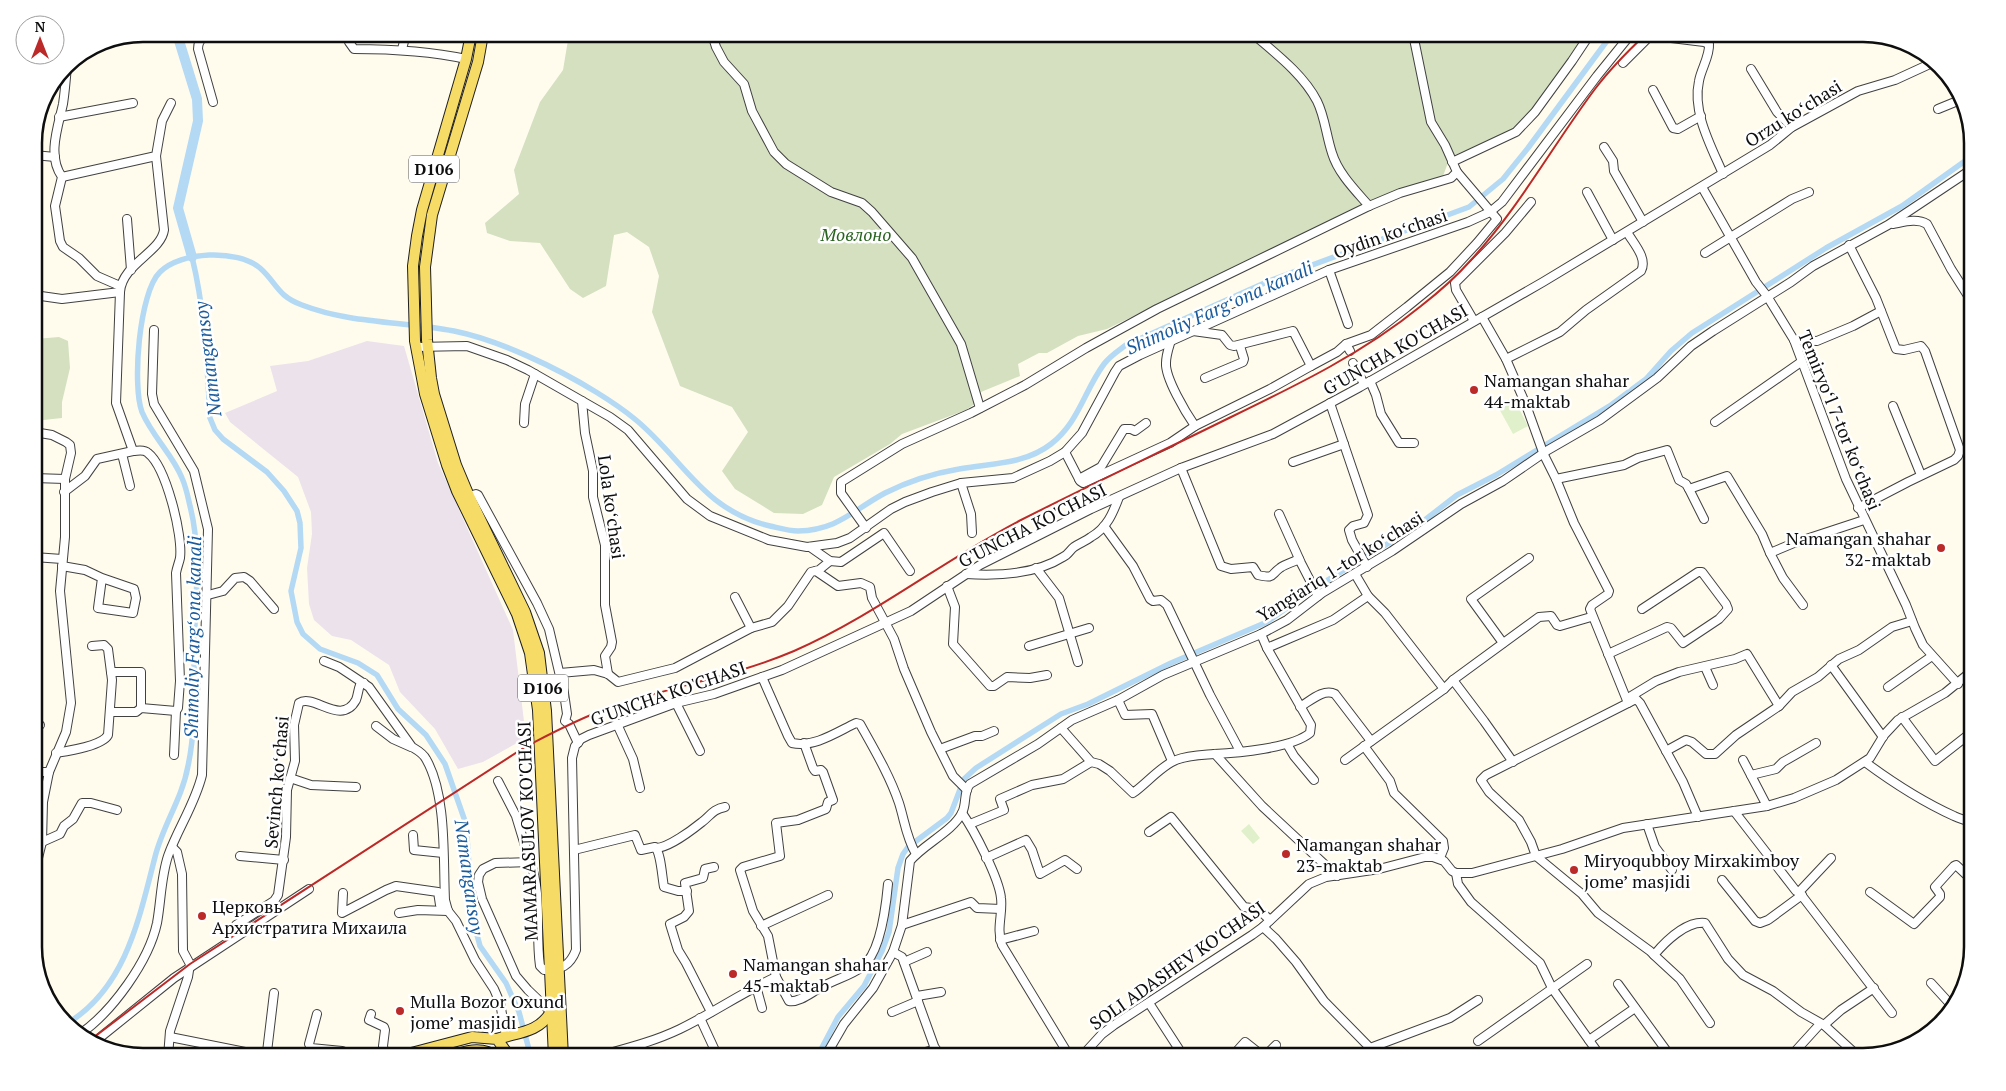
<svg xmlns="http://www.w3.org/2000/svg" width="2006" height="1091" font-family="'PT Serif',serif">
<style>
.industrial{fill:#ece2ec}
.cemetery{fill:#d4e0c0}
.pitch{fill:#e0f0ca}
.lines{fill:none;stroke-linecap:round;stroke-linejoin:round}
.canal{stroke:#b4d9f5;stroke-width:5.5}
.river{stroke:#b4d9f5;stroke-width:10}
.minor-casing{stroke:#414141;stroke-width:10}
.major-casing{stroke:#1f1f1f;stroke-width:12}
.minor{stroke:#fff;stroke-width:8}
.major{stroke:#f6dc67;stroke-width:10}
.rail{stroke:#bb2a28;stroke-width:2}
.poi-dot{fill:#bb2a28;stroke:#fff;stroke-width:2}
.labels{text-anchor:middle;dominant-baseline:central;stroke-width:5;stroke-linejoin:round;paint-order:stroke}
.shield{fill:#fff;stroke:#565656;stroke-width:1}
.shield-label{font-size:16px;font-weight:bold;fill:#0e0e0e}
.street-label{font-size:18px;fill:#0e0e0e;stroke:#fff}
.park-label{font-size:18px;font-style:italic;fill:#29641f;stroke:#fff}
.poi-label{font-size:18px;fill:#0e0e0e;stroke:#fff;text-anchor:start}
.water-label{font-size:19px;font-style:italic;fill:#195b9d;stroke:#fff}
.rim{fill:none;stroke:#0e0e0e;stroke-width:2.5}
</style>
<rect width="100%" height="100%" fill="#fffcee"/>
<path class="industrial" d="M367 341 404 346 438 463 513 630 526 738 483 762 458 769 435 729 400 692 389 665 351 640 332 636 314 620 309 604 307 568 312 534 311 512 298 477 230 422 225 413 277 391 270 366 308 361Z"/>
<g class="cemetery">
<path d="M569 34H1588L1531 123 1450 157 1442 179 1408 186 1372 200 1107 329 1078 336 1047 353H1039L1018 364 1020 376 981 392 976 403 966 410 902 434 890 444 834 477 822 505 803 514 774 513 735 489 722 471 748 432 732 407 680 386 652 312 659 276 649 247 627 232 614 235 606 286 583 298 570 289 540 243 510 241 487 233 485 223 519 194 514 170 540 102 563 70Z"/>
<path d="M34 337 35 339 59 337 68 341 70 368 62 402V418L34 421Z"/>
</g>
<g class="pitch">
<path d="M1513 397 1528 426 1513 434 1497 405Z"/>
<path d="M1249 824 1260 838 1253 844 1241 831Z"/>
</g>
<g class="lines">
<g class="canal">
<path d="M192 257C205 310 207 363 210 418L215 430 223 439 267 472 284 491 297 511 300 523 301 548 291 591 297 622 303 634 320 649 358 663 377 675 398 709 426 735 445 764 466 824 473 920 480 946 506 983 519 1012 531 1057"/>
<path d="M68 1023C126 987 139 919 155 857 163 825 182 799 188 766 196 729 194 689 194 651 195 603 202 552 190 506 188 497 186 487 182 478 173 455 152 436 142 412 132 386 139 292 160 272 181 251 237 249 260 268 277 283 277 296 302 305 351 324 404 321 454 331 499 340 557 368 596 392 609 400 624 410 636 420 683 459 704 511 770 526 779 528 789 531 798 531 838 530 853 510 885 493 907 482 935 473 959 469 990 463 1024 465 1051 444 1079 422 1084 391 1104 364 1110 356 1118 351 1126 345L1269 281 1469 207 1503 179 1528 148 1612 34"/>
<path d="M817 1057 838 1017 864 986 882 951 889 932 898 868 903 854 908 847 947 818 951 813 964 779 976 768 1061 714 1088 704 1171 663 1267 622 1316 587 1417 526 1457 495 1496 475 1611 405 1646 379 1671 351 1692 333 1826 248 1902 206 1972 156"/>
</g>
<path class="river" d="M177 34 197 99 198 121 178 208 192 257"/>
<defs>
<g id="minor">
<path d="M349 34V42L354 49C393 49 429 51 466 59"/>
<path d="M712 34 716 47 724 62 744 84 752 111 774 152 786 164 831 192 862 203 872 212 912 258 961 344 980 408"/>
<path d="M1253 34C1275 53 1303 74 1317 101 1325 117 1326 135 1332 153 1338 173 1355 190 1369 206"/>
<path d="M402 49 406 34"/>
<path d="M1623 63 1648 38 1655 36 1704 42 1709 44C1710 56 1701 69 1699 81 1692 112 1711 146 1723 174"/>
<path d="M67 65C66 78 65 91 63 104 58 127 47 156 62 177L55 206 60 241 63 247 79 258 97 276 120 286"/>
<path d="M1751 69 1777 112 1792 127"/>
<path d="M1653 90 1673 128 1678 129 1701 116"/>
<path d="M213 102 198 49C198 36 208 36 219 34"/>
<path d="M1938 109 1960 100"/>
<path d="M59 117 133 103"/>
<path d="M1604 147 1613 161 1614 171 1643 222"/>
<path d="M34 155 55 157"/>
<path d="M1452 162 1516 132 1535 112 1572 61 1590 34"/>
<path d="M62 177 156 156 162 121 171 103"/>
<path d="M1702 187 1756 282 1767 296 1794 340 1846 479 1906 605 1915 628 1923 645 1958 684"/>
<path d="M1587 192 1613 240"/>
<path d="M127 219 131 270"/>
<path d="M1893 224C1904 222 1917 218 1927 224L1951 269 1972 302"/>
<path d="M1849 245 1876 298 1896 349 1904 350 1921 346 1925 351 1960 450 1958 456 1954 460 1908 482 1858 508"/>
<path d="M1705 253 1792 199 1809 192"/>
<path d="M1329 270 1348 324"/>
<path d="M34 295 62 299 120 292"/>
<path d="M1482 317 1506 359 1526 405 1544 455 1556 479 1574 523 1609 591 1608 594 1592 605 1590 609 1628 703"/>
<path d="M1474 321 1456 290 1455 283 1505 233 1531 202"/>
<path d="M1171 340C1169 347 1166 355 1166 363 1165 378 1186 413 1195 426"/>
<path d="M1794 340 1817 341 1853 326 1881 311"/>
<path d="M416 347 467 346 507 360 528 370 610 417 628 430 687 499 710 516 769 540 807 547 837 543 850 538 891 509 905 502 932 492 961 483 1013 478 1050 461 1065 452 1082 433 1115 372 1119 366 1140 355 1329 270 1468 222 1490 212 1502 202 1597 76 1631 34"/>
<path d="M1350 351 1346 344 1371 335 1407 307 1450 272 1477 243 1497 219 1457 172"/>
<path d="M1506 359 1560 332 1586 310 1641 271C1648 258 1633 243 1627 232"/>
<path d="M1353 363 1364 384"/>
<path d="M1311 366 1337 352 1346 344"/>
<path d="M1205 378 1243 362 1244 359 1240 346"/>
<path d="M1370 381 1376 395 1381 414 1399 443H1414"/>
<path d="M582 401 585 433 593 471V497L605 545V605L612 642 611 647 605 656 608 674"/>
<path d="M1330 403 1368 515 1364 523 1353 526 1349 530 1352 540 1367 567"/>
<path d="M1893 406 1921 475"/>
<path d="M1715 422 1801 362"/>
<path d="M524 423 525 404 535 374"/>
<path d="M34 432 52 435 66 442 70 445 71 453 65 479V537L60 591 71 703 66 732 49 772 43 802 42 842 34 874"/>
<path d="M133 451C138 451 144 449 148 453 166 467 183 535 180 558 179 563 177 567 176 573L180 681 178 708 176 711 174 755"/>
<path d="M1065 452 1080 481 1083 483 1170 443 1195 426 1270 389 1311 366 1293 331 1234 346 1230 345 1222 335 1193 331"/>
<path d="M122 454 130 486"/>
<path d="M1293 462 1344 444"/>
<path d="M1181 468 1221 566 1231 569 1253 567 1258 575C1275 579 1270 575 1280 568 1285 564 1294 562 1299 559"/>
<path d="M34 478 65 479"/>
<path d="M1079 479 1101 467 1124 429H1131L1135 431 1146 423"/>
<path d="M1556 479 1624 465 1638 458 1667 450 1679 480 1686 484 1689 489 1727 476 1762 534 1770 553 1794 543 1864 520"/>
<path d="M961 483 971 514 972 533"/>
<path d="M1689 489 1704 519"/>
<path d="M64 492 85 476 97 459 133 451 116 403 120 292C122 264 161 252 164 230L156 156"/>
<path d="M469 496 476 494 478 495 537 603 549 629 564 693 567 714 565 721 569 724 578 743"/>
<path d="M1279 514 1301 563 1318 596"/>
<path d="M1104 526 1133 566 1150 599 1153 601 1161 600 1167 605 1210 695 1240 751"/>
<path d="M866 528 841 493V482L902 444 971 413 1025 385 1086 348 1157 309 1369 206 1400 193 1451 178 1457 172 1445 145 1431 122 1413 34"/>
<path d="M810 547 830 561 841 562 884 533 910 571"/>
<path d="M1770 553 1783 578 1803 605"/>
<path d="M34 557 62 559"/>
<path d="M62 566 85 570 102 578 98 608 133 613 136 598 134 589 102 578"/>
<path d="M1036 568 1059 598 1078 662"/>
<path d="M816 571 838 586 861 583 870 587 872 598 894 639 904 669 931 732 953 776 967 790"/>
<path d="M966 574C997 576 1035 575 1063 557 1068 555 1070 550 1074 547 1080 543 1086 541 1091 537 1107 528 1113 513 1119 497"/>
<path d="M1355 574 1368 596 1385 613 1444 689"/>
<path d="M947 586 955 607 953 644 990 686H994L1007 677 1030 678 1047 675"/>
<path d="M208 595 223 591 235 578 244 577 250 581 274 609"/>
<path d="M735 597 751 628"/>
<path d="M1503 643 1471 599 1529 558"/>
<path d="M1029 646 1089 628"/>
<path d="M1267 648 1333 620 1368 596"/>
<path d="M1608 654 1667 627 1671 628 1683 643 1719 619 1728 609 1726 604 1702 572H1698L1642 609"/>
<path d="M324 661 339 667 369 687 412 747C417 750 423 753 426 759 447 795 443 859 445 900L448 911 456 921 475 960 494 989 500 1003 506 1036"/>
<path d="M1831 665 1883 737"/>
<path d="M1705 667 1713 685"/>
<path d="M111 672H141V708"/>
<path d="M560 673 594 670 608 674 618 682 675 668 751 628 772 622 788 606 811 572 819 570 830 561"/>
<path d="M762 677 788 736 792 743C814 748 837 732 856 723L860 724C874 749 890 776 899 803 905 822 906 837 916 854"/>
<path d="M1453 680 1484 721 1513 762"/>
<path d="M1888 687 1932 656"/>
<path d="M1628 698 1656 681 1679 672 1735 659 1747 654 1779 706 1792 692 1818 677 1839 659 1859 650 1892 627 1912 621"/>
<path d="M1118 700 1125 715 1152 714 1172 761"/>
<path d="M676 703 700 751"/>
<path d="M1300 707C1310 701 1324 688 1335 694L1371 741"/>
<path d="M110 712H136L141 708 176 711"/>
<path d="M1902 717 1935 761 1972 732"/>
<path d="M617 724 633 759 640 788"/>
<path d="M376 726 393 739 411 747"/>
<path d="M34 728 40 725"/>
<path d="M1061 728 1091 762 1099 764 1110 771 1133 793C1146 784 1162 765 1176 760 1188 755 1201 755 1214 754 1238 753 1292 748 1310 733L1311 725 1267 648 1261 634"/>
<path d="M804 743 813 768 815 771 821 770 823 772 833 800 828 802 826 809 798 820 776 823 780 856 743 867 740 870 753 911 768 936 776 977 789 1001C799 1003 812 992 820 988 833 980 850 976 862 967 881 953 886 906 888 884"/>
<path d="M1287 744 1294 756 1314 780"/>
<path d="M1364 746 1390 781 1394 793 1443 841 1444 848 1440 858"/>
<path d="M940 749 975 736H982L994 731"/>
<path d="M1666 751 1686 740 1692 742 1706 754H1715L1736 735 1779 706"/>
<path d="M56 753C68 751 102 746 108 735L112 680 108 649 104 645 92 646"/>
<path d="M1215 754 1262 806 1337 876"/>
<path d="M1345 760 1444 689 1453 680 1539 617 1551 616 1557 625 1560 626 1591 617"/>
<path d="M1743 760 1767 806"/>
<path d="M1865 762C1892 782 1923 802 1954 816 1960 819 1966 820 1972 823"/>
<path d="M34 772H49"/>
<path d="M1751 775 1776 769 1783 762 1816 743"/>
<path d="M290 778 311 785 356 787"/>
<path d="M498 781 516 816 530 862 495 863 483 869 479 875 478 882 482 899 516 976 528 990 551 1012"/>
<path d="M1734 811 1796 891 1799 892 1892 1013"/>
<path d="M962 813C974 830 999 878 1001 898 1003 914 996 928 1002 945L1070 1057"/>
<path d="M1698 817 1683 782 1640 703 1636 699 1486 775 1481 780 1489 792 1519 820 1531 842 1536 856 1582 894 1598 913 1650 951 1654 955C1665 942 1686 921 1705 923L1728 959 1743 975 1773 991 1801 1012 1824 1025 1859 1057"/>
<path d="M970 824 1004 810 1000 799 1032 785 1063 779 1091 762"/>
<path d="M1647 824 1655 847 1672 870"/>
<path d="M1149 832 1171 817 1244 907 1258 909 1270 920"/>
<path d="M413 835 414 850 443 853"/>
<path d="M42 842 60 834 64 826 73 819 82 803H91L117 810"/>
<path d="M656 848C668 848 692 830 702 822 710 816 713 809 725 807"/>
<path d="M574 850 635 835 641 850 655 847C661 853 662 877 664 887L678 891H687"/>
<path d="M240 856 284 860"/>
<path d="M986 858 1026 840 1032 850 1040 874 1065 860 1077 869"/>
<path d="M530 862C543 895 535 932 540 966L544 970C561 970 570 966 576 950L572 758 575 746 581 739 589 735 676 703 714 694 782 670 911 611 980 565 1091 509 1181 468 1273 434 1360 387 1543 282 1770 145 1792 127 1858 91 1895 80 1932 63"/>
<path d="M1456 873 1458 884 1471 902 1540 963 1552 988 1601 1057"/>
<path d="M1722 880 1755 921 1760 923 1768 920 1802 895"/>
<path d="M1799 892 1831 858"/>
<path d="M1870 892 1914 924 1940 897V894L1935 887 1954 866 1956 865 1972 880"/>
<path d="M343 893 342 913 386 890 396 886 438 892 440 905 448 911"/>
<path d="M399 913 418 910 448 911"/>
<path d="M236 925 274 901 278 895 286 837 287 790 295 761 294 725 299 703C314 693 341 727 356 700 358 695 358 690 360 685L364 683"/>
<path d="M902 925 971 902 977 908 1001 909"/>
<path d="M761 926 828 895"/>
<path d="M1263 927 1276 939 1296 962 1324 1001 1379 1057"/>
<path d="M1000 940 1034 931"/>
<path d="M893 952 902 957 938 1057"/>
<path d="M1654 955 1680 979 1710 1023"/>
<path d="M866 962 884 968"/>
<path d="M904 962 927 952"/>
<path d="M1931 983 1952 1006"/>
<path d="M1618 984 1671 1057"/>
<path d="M756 986 762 1008"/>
<path d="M917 996 941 992"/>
<path d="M1149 1003 1184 1057"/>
<path d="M711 1012 686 963 678 950 670 924 684 917 689 911 685 883 703 878 705 869 714 867"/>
<path d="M892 1012 918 1001"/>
<path d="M317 1014 309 1044 311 1048 342 1051 357 1057"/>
<path d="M371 1014 369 1020 384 1027 385 1030 383 1046 385 1057"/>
<path d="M700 1018 718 1057"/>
<path d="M1824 1025 1841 1010 1874 988"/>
<path d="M80 1034C112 1012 149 961 157 923 161 901 161 877 168 856 178 828 195 804 202 775L208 529 194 471 154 404 152 394 154 330"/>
<path d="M170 1037 261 1055 267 1052 274 993"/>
<path d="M1589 1040 1635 1008"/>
<path d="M1478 1041 1587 964"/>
<path d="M92 1044 174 978 309 889"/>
<path d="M1370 1048 1450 1018 1478 1000"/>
<path d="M168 1057 170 1031 188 977 190 964 183 951 182 874 177 852 172 847"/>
<path d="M595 1057C624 1049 653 1042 680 1029 713 1013 743 992 776 977"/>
<path d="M825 1057 844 1024 873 988 893 952 902 925 910 861C924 844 952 832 962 813 967 804 963 792 970 784L1038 744 1072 720 1118 700 1163 675 1261 634 1287 620 1322 593 1392 551 1461 504 1503 481 1548 450 1600 420 1657 378 1691 346 1713 331 1791 282 1813 266 1888 225 1972 169"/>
<path d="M908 1057 936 1049"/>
<path d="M1081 1057 1102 1034 1114 1025 1252 935 1263 927 1309 884 1326 877 1379 869 1425 857H1433L1444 861 1452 871 1456 873H1472L1562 849 1623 828 1767 806 1794 798 1836 780 1870 758 1884 735 1898 720 1945 693 1972 671"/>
<path d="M1239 1057 1236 1052 1245 1042 1264 1057 1276 1045"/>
<path d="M1790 1057 1820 1024"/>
</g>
<g id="major">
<path d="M471 34 466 59 422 210 417 236 413 266 415 341 425 394 447 465 457 491 517 614 530 653 538 710 554 1057"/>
<path d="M483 34 478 62 432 215 425 267 427 340 431 378 434 394 456 465 469 496 525 612 539 653 546 711 563 1057"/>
<path d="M497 1039C519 1032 538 1033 551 1012"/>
<path d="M396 1057 472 1037 497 1039 510 1057"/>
<path d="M444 1057C463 1053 480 1044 497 1057"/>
</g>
</defs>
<use href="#minor" class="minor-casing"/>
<use href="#major" class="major-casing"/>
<use href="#minor" class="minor"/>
<use href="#major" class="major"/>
<path class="rail" d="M89 1041 190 964 525 747C552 733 578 719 606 709 668 687 733 677 794 651 874 616 942 561 1019 521 1088 486 1158 453 1227 419 1295 386 1362 354 1421 306 1439 292 1456 277 1471 260 1519 208 1553 145 1595 89 1610 69 1628 51 1646 34"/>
</g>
<g class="poi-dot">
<circle cx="1474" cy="390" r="5"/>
<circle cx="1941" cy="548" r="5"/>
<circle cx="1286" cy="854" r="5"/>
<circle cx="1574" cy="870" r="5"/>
<circle cx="202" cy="916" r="5"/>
<circle cx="733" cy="974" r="5"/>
<circle cx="400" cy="1011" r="5"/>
</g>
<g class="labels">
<g class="shield">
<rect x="409" y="155.5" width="50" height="27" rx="4"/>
<rect x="518" y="674.5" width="50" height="27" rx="4"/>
</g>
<g class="shield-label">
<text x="434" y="169">D106</text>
<text x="543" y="688">D106</text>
</g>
<g class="street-label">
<text transform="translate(1793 113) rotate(-32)">Orzu koʻchasi</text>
<text transform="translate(1390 233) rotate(-19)">Oydin koʻchasi</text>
<text transform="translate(1395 349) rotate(-30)">G'UNCHA KO'CHASI</text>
<text transform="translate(1840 420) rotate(68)">Temiryoʻl 7-tor koʻchasi</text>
<text transform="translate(612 507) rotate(82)">Lola koʻchasi</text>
<text transform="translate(1032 525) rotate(-27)">G'UNCHA KO'CHASI</text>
<text transform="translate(1340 566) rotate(-32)">Yangiariq 1-tor koʻchasi</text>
<text transform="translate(668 693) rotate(-19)">G'UNCHA KO'CHASI</text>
<text transform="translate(276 782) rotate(-85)">Sevinch koʻchasi</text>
<text transform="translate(527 831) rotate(-92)">MAMARASULOV KO'CHASI</text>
<text transform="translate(1177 965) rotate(-35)">SOLI ADASHEV KO'CHASI</text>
</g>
<g class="park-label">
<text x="856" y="234">Мовлоно</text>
</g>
<g class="poi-label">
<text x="1484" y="380">Namangan shahar<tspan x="1484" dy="21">44-maktab</tspan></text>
<text x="1931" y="538" text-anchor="end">Namangan shahar<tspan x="1931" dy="21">32-maktab</tspan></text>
<text x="1296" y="844">Namangan shahar<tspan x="1296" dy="21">23-maktab</tspan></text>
<text x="1584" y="860">Miryoqubboy Mirxakimboy<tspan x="1584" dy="21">jome’ masjidi</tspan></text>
<text x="212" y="906">Церковь<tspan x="212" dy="21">Архистратига Михаила</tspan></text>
<text x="743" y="964">Namangan shahar<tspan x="743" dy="21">45-maktab</tspan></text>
<text x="410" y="1001">Mulla Bozor Oxund<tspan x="410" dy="21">jome’ masjidi</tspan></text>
</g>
<g class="water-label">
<text transform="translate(1219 307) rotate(-24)">Shimoliy Fargʻona kanali</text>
<text transform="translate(207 359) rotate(-97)">Namangansoy</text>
<text transform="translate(192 637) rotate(-89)">Shimoliy Fargʻona kanali</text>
<text transform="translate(470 877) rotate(82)">Namangansoy</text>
</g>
</g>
<path d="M0 0H2006V1091H0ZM143 42H1863A101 101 0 0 1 1964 143V947A101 101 0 0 1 1863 1048H143A101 101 0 0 1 42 947V143A101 101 0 0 1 143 42Z" fill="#fff" fill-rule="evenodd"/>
<path class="rim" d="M143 42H1863A101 101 0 0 1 1964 143V947A101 101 0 0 1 1863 1048H143A101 101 0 0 1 42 947V143A101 101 0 0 1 143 42Z"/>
<g transform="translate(40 40)"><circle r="24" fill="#ffffff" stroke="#9f9f9f"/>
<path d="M0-4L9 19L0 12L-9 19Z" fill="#bb2a28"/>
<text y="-8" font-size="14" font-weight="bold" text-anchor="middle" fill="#0e0e0e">N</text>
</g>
</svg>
